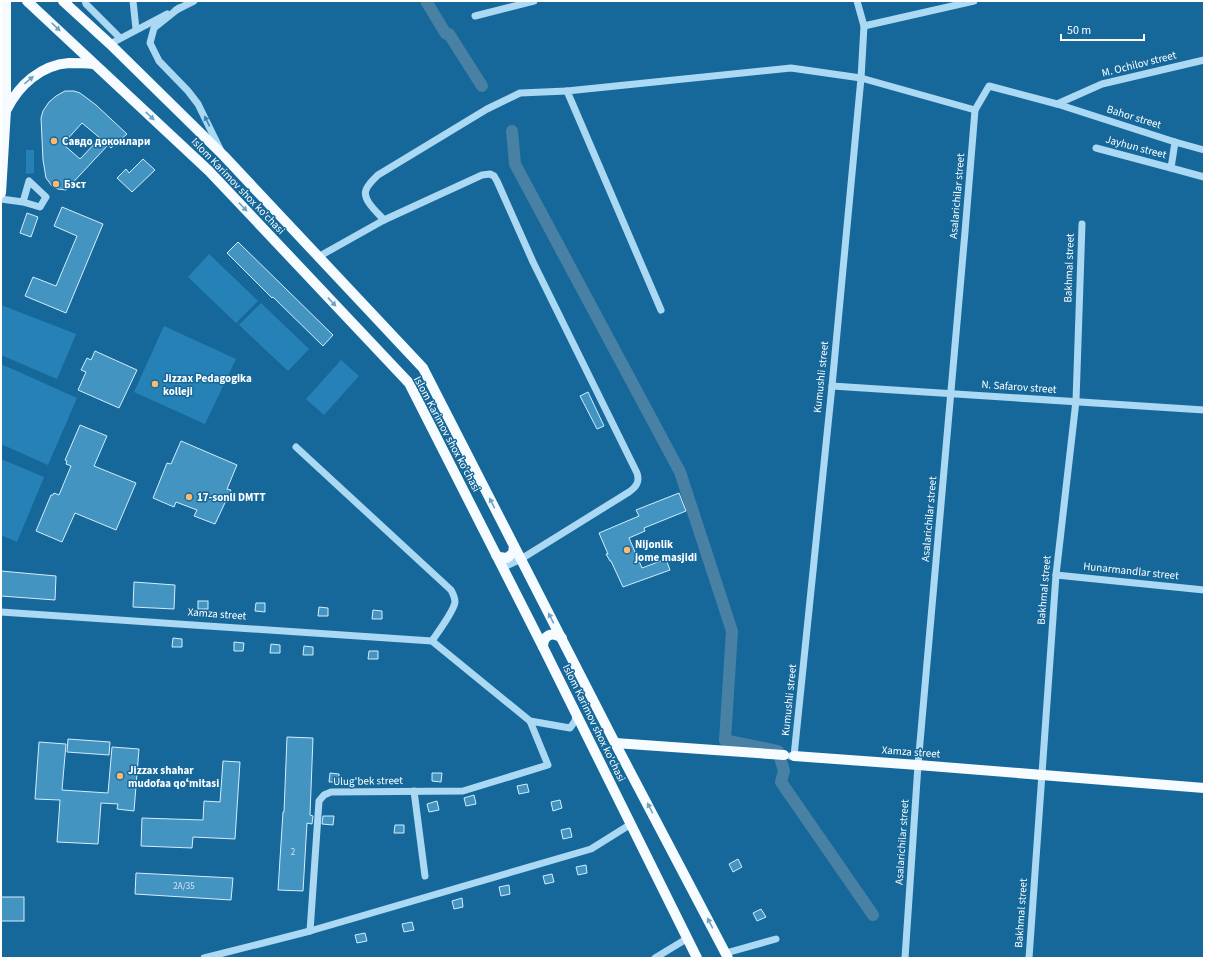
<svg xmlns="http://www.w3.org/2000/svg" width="1205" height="959" font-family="'Source Sans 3',sans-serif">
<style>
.green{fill:#2682b6}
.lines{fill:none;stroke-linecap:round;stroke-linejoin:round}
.canal{stroke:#4881a3;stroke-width:12}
.building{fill:#4494c2;stroke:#d3edfc;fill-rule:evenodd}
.minor{stroke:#abd8f2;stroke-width:7}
.major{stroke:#f6fbff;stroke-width:10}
.oneway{fill:#70a3c2}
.oneway2{fill:#3b84b0}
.poi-dot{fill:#ffb96c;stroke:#16689a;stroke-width:1.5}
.labels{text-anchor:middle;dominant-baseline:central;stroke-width:3;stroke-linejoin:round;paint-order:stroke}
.number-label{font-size:9px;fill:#d0e4f0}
.street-label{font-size:11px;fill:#fff;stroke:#16689a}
.poi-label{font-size:11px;font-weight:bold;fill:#fff;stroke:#16689a;text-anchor:start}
</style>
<rect width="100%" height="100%" fill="#16689a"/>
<g class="green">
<path d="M26 150H34V173L26 174Z"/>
<path d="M209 254 258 301 236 323 188 277Z"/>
<path d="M261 303 309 349 288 371 239 325Z"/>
<path d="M1 305 76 334 57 379 1 355Z"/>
<path d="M164 326 236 359 205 424 134 392Z"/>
<path d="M341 360 359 376 324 415 306 399Z"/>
<path d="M1 364 77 398 48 465 1 444Z"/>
<path d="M1 459 44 477 17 542 1 535Z"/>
</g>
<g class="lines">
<g class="canal">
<path d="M426 1 446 34H449L482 86"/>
<path d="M512 131 515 164 680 472 732 631 725 740 778 751 784 771 781 782 873 915"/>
</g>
</g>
<g class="building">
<path d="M65 91H74L80 93 96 105 127 134 111 148 108 145 66 190 58 189 52 186 46 178 43 160 41 118 43 111 49 102 56 96ZM82 123 100 138 80 159 63 144Z"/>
<path d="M143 159 155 170 132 192 117 178 126 169 129 173Z"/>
<path d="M62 207 103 224 66 313 25 296 33 277 56 286 77 236 54 226Z"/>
<path d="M27 213 38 217 31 237 20 233Z"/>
<path d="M238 242 333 335 323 346 273 297 272 298 227 253Z"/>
<path d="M95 351 137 370 119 408 78 390 86 372 81 370 87 358 91 360Z"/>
<path d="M588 392 604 426 597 429 580 396Z"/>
<path d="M80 425 107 436 94 466 136 483 116 530 75 513 62 542 36 531 51 495H53L54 493 59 495 71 466 66 464 67 461 65 460Z"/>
<path d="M181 441 237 465 227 489 231 490 215 524 194 516 197 510 176 502 174 507 153 498 167 463 171 464Z"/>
<path d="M679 493 686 511 644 528 645 531 629 538 642 568 666 559 670 570 623 587 611 561H610L606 554H608L599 533 639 516 636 510Z"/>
<path d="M1 571 56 576 55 600 1 596Z"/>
<path d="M134 582 175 585 174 609 133 607Z"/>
<rect x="198" y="601" width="10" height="8"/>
<path d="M256 603H265V612L255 611Z"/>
<path d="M319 607 328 608V616H318Z"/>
<path d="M373 610 382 611V619H372Z"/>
<path d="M173 638 182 639V647H172Z"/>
<path d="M234 642 244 643 243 651H234Z"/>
<path d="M271 644 280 645V653H270Z"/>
<path d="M304 646 313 647V655H303Z"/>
<path d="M369 651H378V659H368Z"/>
<path d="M287 737 313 738 310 815 313 816 312 824 307 823 303 891 278 890 283 812H284Z"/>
<path d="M68 739 110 742 109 755 67 752Z"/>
<path d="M39 742 66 744 62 790 108 793 112 747 139 749 134 811 117 809 118 804 101 803 98 844 57 842 60 800 35 799Z"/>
<path d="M223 761 240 762 235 839 193 837 192 848 141 846 142 818 203 820 204 801 220 802Z"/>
<path d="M330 773 339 774V782H329Z"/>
<path d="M432 773H442L441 782 432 781Z"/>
<path d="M527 784 529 792 519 794 517 786Z"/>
<path d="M474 795 476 804 466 806 464 798Z"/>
<path d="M560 800 562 808 553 811 551 802Z"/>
<path d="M437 801 439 810 429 812 427 804Z"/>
<path d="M323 816H334L333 825 322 824Z"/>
<path d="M395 825H404V833H394Z"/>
<path d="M570 828 572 837 563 839 561 830Z"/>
<path d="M738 859 742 867 733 872 729 864Z"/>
<path d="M586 865 587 873 578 875 576 867Z"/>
<path d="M136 873 233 878 231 900 135 894Z"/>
<path d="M552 874 554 882 545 884 543 876Z"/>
<path d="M509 885 510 894 501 896 499 887Z"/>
<rect x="1" y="897" width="23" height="24"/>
<path d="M462 898 463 907 454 909 452 901Z"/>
<path d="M761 909 766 917 757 921 753 913Z"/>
<path d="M412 922 414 930 404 932 402 924Z"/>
<path d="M365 933 367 941 357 943 355 935Z"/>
</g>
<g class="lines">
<g class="minor">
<path d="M85 1 86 4 120 38"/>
<path d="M133 1 136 29"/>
<path d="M179 8 154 28 150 43 159 61 188 91 198 104 221 151"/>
<path d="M176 10 194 1"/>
<path d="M475 16 534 1"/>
<path d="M864 26 974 1"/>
<path d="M110 44 167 14"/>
<path d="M1057 104 1175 142 1204 150"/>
<path d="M1096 148 1171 168 1175 142"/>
<path d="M1171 168 1204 177"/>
<path d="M1 199 23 202 40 207 46 197 29 181 23 202"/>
<path d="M384 220C378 213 362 200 366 190 368 184 374 179 378 175L487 109 520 93 567 91"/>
<path d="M318 257 384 220 482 175 490 174 494 176 497 181 533 262 637 473C640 482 636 487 629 492L521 559 502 568"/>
<path d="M661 310 567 91 791 68 861 78 975 110"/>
<path d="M832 386 1204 410"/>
<path d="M296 447 451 590C453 594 455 597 455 602 454 611 438 632 432 641"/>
<path d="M1056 575 1204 590"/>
<path d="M1 612 432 641 530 721 570 728 575 721 576 714"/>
<path d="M790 756H794L832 386 861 78 864 26 857 1"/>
<path d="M414 791 425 876"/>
<path d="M310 931 319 801 324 795 331 792 463 791 548 765 530 721"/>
<path d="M726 953 776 939"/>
<path d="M204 958 310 931 591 849 631 824"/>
<path d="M655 958 688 938"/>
<path d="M905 958 918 765 965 232 975 110 989 86 1057 104 1102 84 1204 60"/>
<path d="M1029 958 1056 575 1076 401 1082 224"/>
</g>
<g class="major">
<path d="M27 1 209 171 409 383 543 647 697 958"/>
<path d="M63 1 110 44 224 156 423 368 615 743 728 958"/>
<path d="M7 109C19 85 41 65 69 63 77 63 85 63 93 64"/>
<path d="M1 193 6 110V1"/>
<path d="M496 555 499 557 507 558 513 553 514 546"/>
<path d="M543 647C543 635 552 631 562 638"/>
<path d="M615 743 784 755"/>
<path d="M794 756 918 765 1204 788"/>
</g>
</g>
<defs><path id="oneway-solid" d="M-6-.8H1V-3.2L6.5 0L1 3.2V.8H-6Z"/></defs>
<g class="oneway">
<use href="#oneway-solid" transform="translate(56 27) rotate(43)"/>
<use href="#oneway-solid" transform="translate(29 80) rotate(-40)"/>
<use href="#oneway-solid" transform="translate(150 116) rotate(43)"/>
<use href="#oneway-solid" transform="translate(243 207) rotate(47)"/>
<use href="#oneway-solid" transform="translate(332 302) rotate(47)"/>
<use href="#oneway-solid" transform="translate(492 503) rotate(-117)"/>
<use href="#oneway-solid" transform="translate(551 618) rotate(-117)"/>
<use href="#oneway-solid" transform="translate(650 808) rotate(-118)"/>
<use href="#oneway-solid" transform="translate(710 923) rotate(-118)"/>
</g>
<use class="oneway2" href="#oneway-solid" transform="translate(207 121) rotate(-116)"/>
<g class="poi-dot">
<circle cx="54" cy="141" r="4"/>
<circle cx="56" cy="184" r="4"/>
<circle cx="155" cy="384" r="4"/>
<circle cx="189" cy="497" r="4"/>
<circle cx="627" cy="550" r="4"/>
<circle cx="120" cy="776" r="4"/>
</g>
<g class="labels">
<g class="number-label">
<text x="293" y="852">2</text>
<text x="184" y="886">2А/35</text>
</g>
<g class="street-label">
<text transform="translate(1139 64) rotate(-14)">M. Ochilov street</text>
<text transform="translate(1134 117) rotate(17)">Bahor street</text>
<text transform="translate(1136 147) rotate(15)">Jayhun street</text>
<text transform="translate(238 186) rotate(46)">Islom Karimov shox ko'chasi</text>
<text transform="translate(957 196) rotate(-85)">Asalarichilar street</text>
<text transform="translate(1069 268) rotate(-88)">Bakhmal street</text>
<text transform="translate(821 377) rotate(-84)">Kumushli street</text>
<text transform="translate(1019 387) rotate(4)">N. Safarov street</text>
<text transform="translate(447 434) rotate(62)">Islom Karimov shox ko'chasi</text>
<text transform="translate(929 519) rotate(-85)">Asalarichilar street</text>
<text transform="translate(1131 571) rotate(6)">Hunarmandlar street</text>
<text transform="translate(1044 590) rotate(-85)">Bakhmal street</text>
<text transform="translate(217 614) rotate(4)">Xamza street</text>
<text transform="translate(789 700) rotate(-84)">Kumushli street</text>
<text transform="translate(594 723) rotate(64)">Islom Karimov shox ko'chasi</text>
<text transform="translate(911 752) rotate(4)">Xamza street</text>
<text transform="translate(368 781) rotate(-1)">Ulug'bek street</text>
<text transform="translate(902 842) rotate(-86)">Asalarichilar street</text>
<text transform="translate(1021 913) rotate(-86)">Bakhmal street</text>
</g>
<g class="poi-label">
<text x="62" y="141">Cавдо доконлари</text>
<text x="64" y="184">Бэст</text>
<text x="163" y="378">Jizzax Pedagogika<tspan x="163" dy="13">kolleji</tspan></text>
<text x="197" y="497">17-sonli DMTT</text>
<text x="635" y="544">Nijonlik<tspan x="635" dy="13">jome masjidi</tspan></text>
<text x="128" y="770">Jizzax shahar<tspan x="128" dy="13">mudofaa qoʻmitasi</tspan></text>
</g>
</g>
<rect width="1205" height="959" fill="none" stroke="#ffffff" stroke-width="4"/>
<path d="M1061 34v6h83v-6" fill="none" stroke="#ffffff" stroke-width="2"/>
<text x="1067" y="34" font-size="12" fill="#ffffff" stroke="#16689a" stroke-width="3" paint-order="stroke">50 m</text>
</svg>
